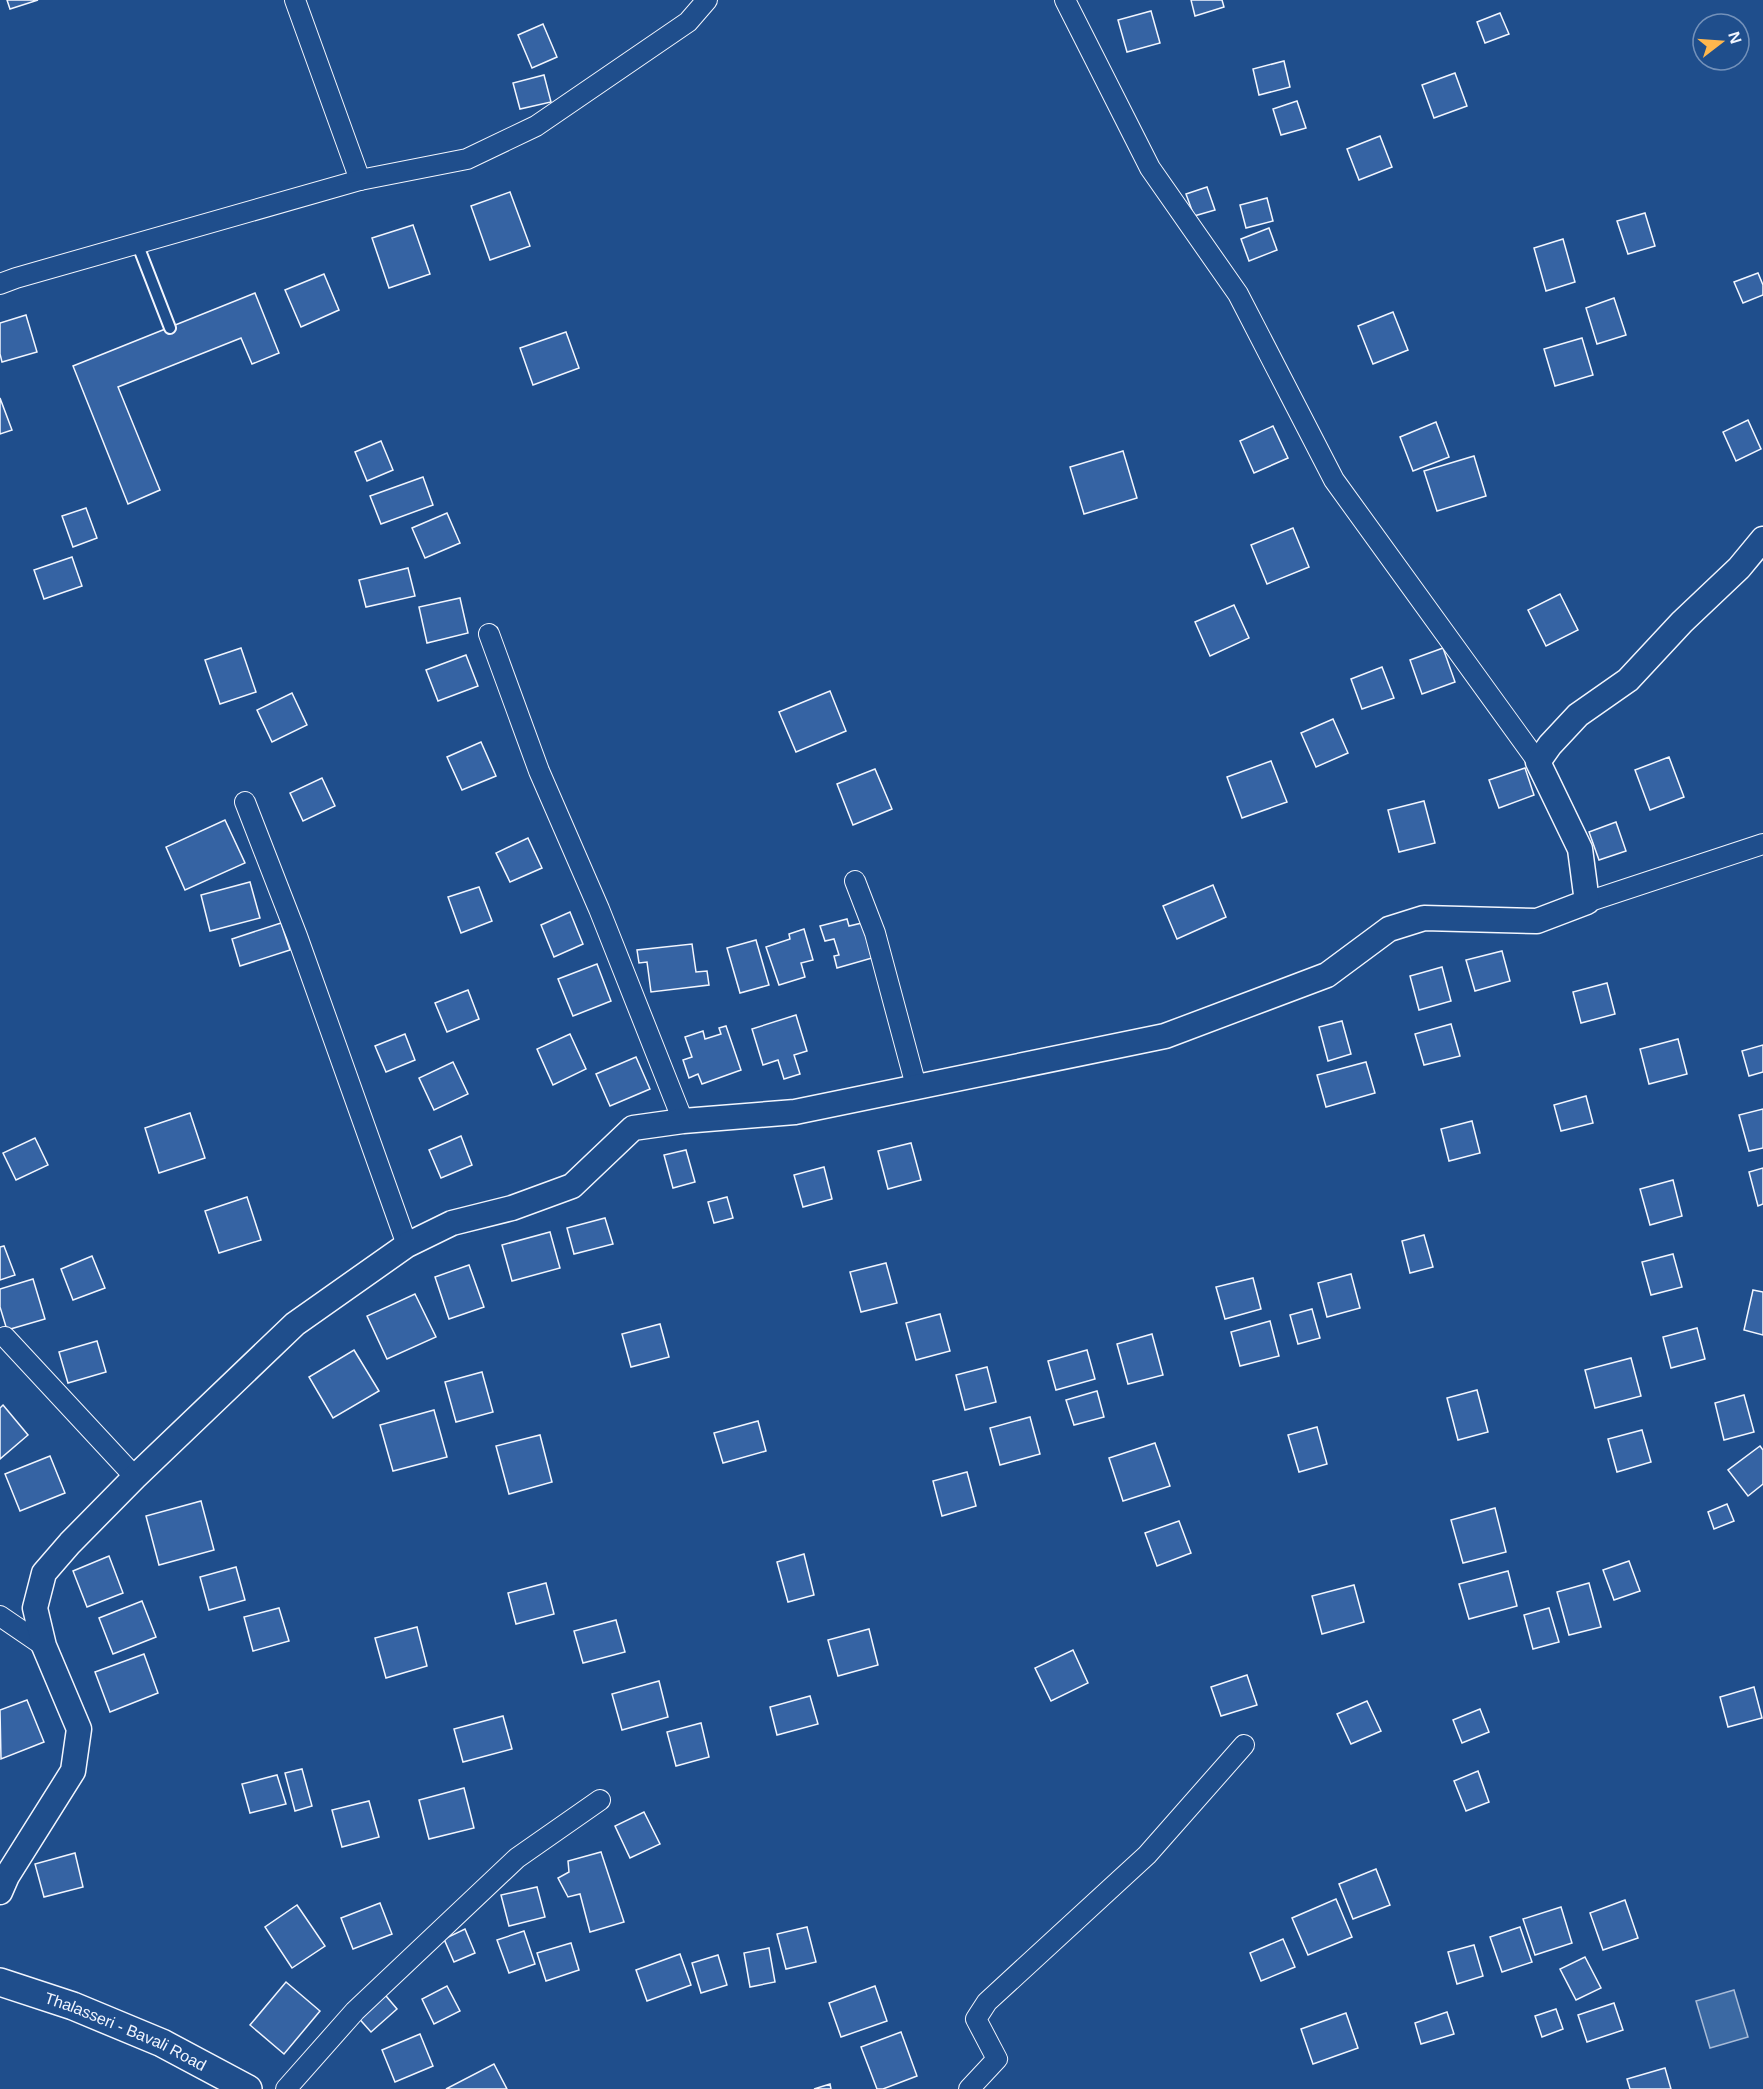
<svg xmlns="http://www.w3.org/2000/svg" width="1763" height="2089" font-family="Helvetica,sans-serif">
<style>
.water{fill:#3b69a3;stroke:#a8bbd7;stroke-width:1.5}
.building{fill:#3563a3;stroke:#f2f6ff;stroke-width:1.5}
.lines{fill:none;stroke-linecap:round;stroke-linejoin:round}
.service-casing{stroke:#f2f6ff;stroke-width:14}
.minor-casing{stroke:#f2f6ff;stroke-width:22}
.tertiary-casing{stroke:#f2f6ff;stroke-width:27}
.secondary-casing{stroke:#f2f6ff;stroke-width:30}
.service{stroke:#1f4e8c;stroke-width:10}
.minor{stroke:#1f4e8c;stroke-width:20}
.tertiary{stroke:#1f4e8c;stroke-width:24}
.secondary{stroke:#1f4e8c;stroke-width:27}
.labels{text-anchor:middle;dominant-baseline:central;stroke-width:4.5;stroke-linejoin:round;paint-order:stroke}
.street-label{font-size:16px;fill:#f2f6ff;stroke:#1f4e8c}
</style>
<rect width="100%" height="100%" fill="#1f4e8c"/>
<path class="water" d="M1734 1990 1748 2037 1710 2048 1696 2001Z"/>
<g class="building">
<path d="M7 0H38L10 9Z"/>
<path d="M1191 0H1222L1224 7 1195 16Z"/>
<path d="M1151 11 1160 43 1127 52 1118 20Z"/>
<path d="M1500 13 1509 34 1485 43 1477 22Z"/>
<path d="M543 24 557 57 532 68 518 35Z"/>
<path d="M1284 61 1290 87 1259 95 1253 69Z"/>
<path d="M1455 73 1467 106 1434 118 1422 85Z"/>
<path d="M544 75 551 102 520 109 513 83Z"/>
<path d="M1297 101 1306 128 1281 135 1273 109Z"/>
<path d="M1380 136 1392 167 1359 180 1347 149Z"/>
<path d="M1207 187 1215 210 1194 216 1186 194Z"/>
<path d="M510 192 530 246 490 260 471 206Z"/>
<path d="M1267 198 1273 221 1246 228 1240 205Z"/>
<path d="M1645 213 1655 246 1628 254 1617 221Z"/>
<path d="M413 225 430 274 389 288 372 238Z"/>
<path d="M1269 228 1277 250 1249 261 1241 239Z"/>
<path d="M1563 239 1575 282 1546 291 1534 248Z"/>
<path d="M1758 273 1763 285V295L1743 303 1734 282Z"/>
<path d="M324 274 339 310 301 327 285 290Z"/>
<path d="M255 293 279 353 252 364 241 338 118 387 160 490 128 504 73 366Z"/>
<path d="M1614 298 1626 335 1597 344 1586 308Z"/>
<path d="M1393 312 1408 350 1373 364 1358 326Z"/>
<path d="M26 315 37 352 2 362 0 354V323Z"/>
<path d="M566 332 579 368 533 385 520 348Z"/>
<path d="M1582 338 1593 375 1555 386 1544 349Z"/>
<path d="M0 398 12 430 0 434Z"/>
<path d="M1748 420 1761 449 1736 461 1723 432Z"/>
<path d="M1436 422 1449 457 1413 471 1400 437Z"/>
<path d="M1273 426 1288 458 1254 473 1240 441Z"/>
<path d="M381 441 393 470 367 481 355 452Z"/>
<path d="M1123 451 1137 498 1084 514 1070 467Z"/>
<path d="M1474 456 1486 496 1437 511 1424 471Z"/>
<path d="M423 477 433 505 381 524 370 496Z"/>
<path d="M86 508 97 538 73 547 62 516Z"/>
<path d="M447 513 460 543 425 558 412 528Z"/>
<path d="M1293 528 1309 567 1267 584 1251 545Z"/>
<path d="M72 557 82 586 44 599 34 570Z"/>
<path d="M408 568 415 596 366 607 359 580Z"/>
<path d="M1560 594 1578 630 1546 646 1528 610Z"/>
<path d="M460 598 468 633 427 643 419 607Z"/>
<path d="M1234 605 1249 638 1210 656 1195 622Z"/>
<path d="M241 648 256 692 220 704 205 660Z"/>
<path d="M1443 648 1455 682 1422 694 1410 660Z"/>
<path d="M466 655 478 686 438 701 426 670Z"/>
<path d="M1382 667 1394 698 1362 709 1351 679Z"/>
<path d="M830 691 846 731 796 752 779 712Z"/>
<path d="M292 693 307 725 272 742 257 710Z"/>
<path d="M1333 719 1348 753 1316 767 1301 733Z"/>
<path d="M481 742 496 776 462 790 447 757Z"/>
<path d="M1669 757 1684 797 1650 810 1635 770Z"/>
<path d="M1271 761 1287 802 1242 818 1227 777Z"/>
<path d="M1525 768 1534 795 1499 808 1489 780Z"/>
<path d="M875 769 892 809 853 825 837 784Z"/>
<path d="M322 778 335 806 303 821 290 793Z"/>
<path d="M1424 801 1435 843 1399 852 1388 810Z"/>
<path d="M225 820 245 863 185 890 166 847Z"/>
<path d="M1616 822 1626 851 1599 860 1589 832Z"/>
<path d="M528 838 542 868 510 882 496 853Z"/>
<path d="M250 882 260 918 210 931 201 895Z"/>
<path d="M1213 885 1226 917 1177 939 1163 906Z"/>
<path d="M479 887 492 921 461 933 448 897Z"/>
<path d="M570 912 583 944 554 957 541 925Z"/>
<path d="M847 919 849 926 862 923 872 958 837 968 834 956 839 955 834 939 825 941 820 926Z"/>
<path d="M281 923 290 950 240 966 232 939Z"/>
<path d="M804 929 813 960 801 963 805 977 779 985 766 947 790 939 789 934Z"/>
<path d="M756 940 769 985 740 993 727 948Z"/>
<path d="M692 944 696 972 707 971 709 985 651 992 647 962 639 963 637 950Z"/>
<path d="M1502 951 1510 981 1475 991 1466 960Z"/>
<path d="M597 964 611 1001 573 1016 558 979Z"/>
<path d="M1442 967 1451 1001 1419 1010 1410 976Z"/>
<path d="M1607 983 1615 1014 1581 1023 1573 992Z"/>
<path d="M468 990 479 1019 447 1032 435 1003Z"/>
<path d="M796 1015 807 1051 794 1055 800 1074 784 1079 778 1060 763 1065 752 1029Z"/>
<path d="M1342 1021 1351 1054 1328 1061 1319 1027Z"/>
<path d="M1451 1024 1460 1056 1424 1065 1415 1034Z"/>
<path d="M726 1026 741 1070 702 1084 698 1074 689 1078 683 1060 692 1057 685 1037 703 1031 705 1039 721 1034 719 1028Z"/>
<path d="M405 1034 415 1060 386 1072 375 1046Z"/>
<path d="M570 1034 586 1069 553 1085 537 1049Z"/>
<path d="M1678 1039 1687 1074 1649 1084 1640 1049Z"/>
<path d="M1763 1045V1072L1749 1076 1742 1051Z"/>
<path d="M636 1057 650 1089 610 1106 596 1074Z"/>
<path d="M453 1062 468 1094 434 1110 419 1078Z"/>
<path d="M1366 1062 1375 1093 1326 1107 1317 1075Z"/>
<path d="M1586 1096 1593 1123 1561 1131 1554 1105Z"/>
<path d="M1763 1109V1148L1749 1151 1739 1115Z"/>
<path d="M190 1113 205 1158 159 1173 145 1128Z"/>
<path d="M1472 1121 1480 1153 1449 1161 1441 1129Z"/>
<path d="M461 1136 472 1165 441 1178 429 1150Z"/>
<path d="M35 1138 48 1165 16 1180 3 1153Z"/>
<path d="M911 1143 921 1180 888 1189 878 1151Z"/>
<path d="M686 1150 695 1182 673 1188 664 1155Z"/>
<path d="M824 1167 832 1199 803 1207 794 1175Z"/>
<path d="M1763 1168V1204L1758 1206 1749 1172Z"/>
<path d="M1673 1180 1682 1216 1650 1225 1640 1189Z"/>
<path d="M247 1197 261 1240 219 1253 205 1211Z"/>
<path d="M727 1197 733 1218 714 1223 708 1202Z"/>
<path d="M605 1218 613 1244 574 1254 567 1228Z"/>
<path d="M550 1232 560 1268 512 1281 502 1245Z"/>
<path d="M1424 1235 1433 1267 1410 1273 1402 1241Z"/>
<path d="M4 1246 15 1275 0 1280V1247Z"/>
<path d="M1673 1254 1682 1287 1651 1295 1642 1262Z"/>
<path d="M92 1256 105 1288 73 1300 61 1269Z"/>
<path d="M886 1263 897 1303 861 1312 850 1272Z"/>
<path d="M469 1265 484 1307 449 1319 435 1277Z"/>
<path d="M1351 1274 1360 1308 1327 1317 1318 1283Z"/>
<path d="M1253 1278 1261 1309 1225 1319 1216 1287Z"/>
<path d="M33 1279 45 1319 7 1330 0 1307V1289Z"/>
<path d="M1753 1290 1763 1292V1335L1744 1330Z"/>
<path d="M415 1294 436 1337 387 1359 367 1316Z"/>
<path d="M1312 1309 1320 1338 1298 1344 1290 1315Z"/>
<path d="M940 1314 950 1351 916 1360 906 1323Z"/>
<path d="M1270 1321 1279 1356 1240 1366 1231 1332Z"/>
<path d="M660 1324 669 1357 631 1367 622 1334Z"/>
<path d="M1697 1328 1705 1359 1671 1368 1663 1337Z"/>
<path d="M1152 1334 1163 1375 1128 1384 1117 1344Z"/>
<path d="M97 1341 106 1372 68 1383 59 1352Z"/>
<path d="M354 1350 379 1391 333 1418 309 1377Z"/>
<path d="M1087 1350 1095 1379 1056 1390 1048 1361Z"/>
<path d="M1631 1358 1641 1396 1595 1408 1585 1370Z"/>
<path d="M987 1367 996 1402 965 1410 956 1375Z"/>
<path d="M482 1372 493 1412 456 1422 445 1382Z"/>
<path d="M1477 1390 1488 1432 1458 1440 1447 1398Z"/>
<path d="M1097 1391 1104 1417 1074 1425 1066 1400Z"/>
<path d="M1744 1395 1754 1432 1724 1440 1715 1403Z"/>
<path d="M3 1405 28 1435 0 1459V1408Z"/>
<path d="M434 1410 447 1457 393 1471 380 1425Z"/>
<path d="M1030 1417 1040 1454 1000 1465 990 1428Z"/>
<path d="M758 1421 766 1451 723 1463 714 1433Z"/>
<path d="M1317 1427 1327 1464 1299 1472 1288 1435Z"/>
<path d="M1642 1430 1651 1462 1617 1472 1608 1439Z"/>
<path d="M540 1435 552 1482 509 1494 496 1446Z"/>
<path d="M1155 1443 1170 1486 1123 1501 1109 1458Z"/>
<path d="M1760 1446 1763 1450V1484L1748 1496 1728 1470Z"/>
<path d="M50 1456 65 1493 20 1511 5 1474Z"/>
<path d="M967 1472 976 1506 942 1516 933 1481Z"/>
<path d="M201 1501 214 1550 159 1565 146 1516Z"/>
<path d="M1727 1504 1734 1521 1714 1529 1708 1512Z"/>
<path d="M1495 1508 1506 1552 1463 1563 1451 1520Z"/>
<path d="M1179 1521 1191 1553 1157 1566 1145 1533Z"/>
<path d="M804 1554 814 1595 788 1602 777 1562Z"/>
<path d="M109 1556 123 1593 87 1607 73 1571Z"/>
<path d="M1629 1561 1640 1591 1614 1600 1603 1570Z"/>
<path d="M236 1567 245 1600 209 1610 200 1577Z"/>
<path d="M1508 1571 1517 1606 1469 1619 1459 1584Z"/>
<path d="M546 1583 554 1614 516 1624 508 1593Z"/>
<path d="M1589 1583 1601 1627 1569 1635 1557 1592Z"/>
<path d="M1354 1585 1364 1622 1322 1634 1312 1596Z"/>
<path d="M142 1601 156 1637 113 1654 99 1618Z"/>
<path d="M279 1608 289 1641 253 1651 244 1617Z"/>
<path d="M1549 1608 1559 1642 1533 1649 1524 1615Z"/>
<path d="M616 1620 625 1652 583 1663 574 1631Z"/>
<path d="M417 1627 427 1666 386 1678 375 1638Z"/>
<path d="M869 1629 878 1665 838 1676 828 1640Z"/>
<path d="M1073 1650 1088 1683 1051 1701 1035 1668Z"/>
<path d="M144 1654 158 1693 110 1712 95 1672Z"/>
<path d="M1247 1675 1257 1705 1221 1716 1211 1687Z"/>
<path d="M659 1681 668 1717 622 1730 612 1694Z"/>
<path d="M1754 1687 1762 1718 1728 1727 1720 1697Z"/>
<path d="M810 1696 818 1724 777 1735 770 1707Z"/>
<path d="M27 1700 44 1742 1 1759 0 1710Z"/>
<path d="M1367 1701 1381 1731 1351 1744 1337 1714Z"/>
<path d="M1480 1709 1489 1732 1462 1743 1453 1720Z"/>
<path d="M503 1716 512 1749 463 1762 454 1729Z"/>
<path d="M701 1723 709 1757 676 1766 667 1732Z"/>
<path d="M302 1769 312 1806 295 1811 285 1773Z"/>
<path d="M1478 1771 1489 1802 1466 1811 1454 1781Z"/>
<path d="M277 1775 286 1804 250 1813 242 1784Z"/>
<path d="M464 1788 474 1828 429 1839 419 1800Z"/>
<path d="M369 1801 379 1837 342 1847 332 1810Z"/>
<path d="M644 1812 660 1844 630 1858 615 1826Z"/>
<path d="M601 1852 624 1922 590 1932 580 1894 568 1897 558 1878 569 1872 568 1861Z"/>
<path d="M75 1853 83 1887 44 1897 35 1864Z"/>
<path d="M1376 1869 1390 1905 1353 1919 1339 1884Z"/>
<path d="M537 1887 545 1917 509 1926 501 1895Z"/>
<path d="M1336 1899 1352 1937 1308 1955 1292 1918Z"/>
<path d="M1625 1900 1638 1938 1603 1950 1590 1913Z"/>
<path d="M380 1903 392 1934 353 1949 341 1918Z"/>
<path d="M297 1905 325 1946 292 1968 265 1927Z"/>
<path d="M1561 1907 1572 1943 1535 1955 1523 1919Z"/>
<path d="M807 1927 816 1962 786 1969 777 1934Z"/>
<path d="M1520 1927 1532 1962 1502 1972 1490 1937Z"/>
<path d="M465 1929 475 1953 454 1962 444 1939Z"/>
<path d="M524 1931 535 1964 509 1973 497 1940Z"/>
<path d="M1283 1939 1295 1967 1261 1981 1250 1953Z"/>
<path d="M571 1943 579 1970 546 1981 537 1953Z"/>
<path d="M1474 1945 1483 1976 1457 1984 1448 1952Z"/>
<path d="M769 1948 775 1982 750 1987 744 1953Z"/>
<path d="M680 1954 691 1985 647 2001 636 1970Z"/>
<path d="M718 1955 727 1985 701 1993 692 1963Z"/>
<path d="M1585 1957 1601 1988 1576 2000 1560 1969Z"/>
<path d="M286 1982 320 2011 284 2054 250 2025Z"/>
<path d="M447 1986 460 2011 434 2024 422 1999Z"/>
<path d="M875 1986 887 2021 841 2037 829 2003Z"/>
<path d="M381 1990 397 2009 371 2032 355 2014Z"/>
<path d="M1614 2003 1623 2030 1587 2042 1578 2015Z"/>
<path d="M1556 2009 1563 2029 1542 2037 1535 2016Z"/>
<path d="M1447 2012 1454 2034 1421 2044 1415 2023Z"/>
<path d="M1346 2013 1358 2048 1313 2064 1301 2029Z"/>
<path d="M901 2032 917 2076 883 2089H877L861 2047Z"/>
<path d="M420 2034 433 2066 395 2082 382 2050Z"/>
<path d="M494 2064 507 2089H446Z"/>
<path d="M1665 2068 1671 2089H1630L1627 2079Z"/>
<path d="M830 2084 831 2089H814Z"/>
</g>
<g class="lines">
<defs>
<path id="service" d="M137 243 170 328"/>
<g id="minor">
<path d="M295 0 360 180"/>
<path d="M1065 0 1150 168 1238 294 1334 480 1538 762"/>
<path d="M0 284 16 278 360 180 467 159 536 126 688 22 707 0"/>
<path d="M489 634 539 771 599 909 683 1121"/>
<path d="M245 802 297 936 407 1245"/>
<path d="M855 881 875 933 916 1086"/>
<path d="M1587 902 1763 844"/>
<path d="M5 1337 135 1477"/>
<path d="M0 1616 44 1646"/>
<path d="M286 2089 355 2011 517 1858 600 1800"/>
<path d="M969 2089 997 2059 976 2019 987 2002 1147 1855 1244 1745"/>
</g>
<path id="tertiary" d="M0 1892 7 1876 73 1771 79 1729 44 1646 35 1608 44 1573 70 1543 135 1477 295 1324 407 1245 452 1223 512 1208 572 1186 633 1128 683 1121 795 1112 1165 1036 1327 975 1389 929 1424 918 1537 921 1587 902 1580 849 1538 762 1550 745 1578 715 1628 680 1682 622 1739 568 1763 539"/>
<g id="secondary">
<path id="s1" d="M0 1982 73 2006 162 2043 248 2089"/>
</g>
</defs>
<use href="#service" class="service-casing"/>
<use href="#minor" class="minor-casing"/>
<use href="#tertiary" class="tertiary-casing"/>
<use href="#secondary" class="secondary-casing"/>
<use href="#service" class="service"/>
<use href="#minor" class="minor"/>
<use href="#tertiary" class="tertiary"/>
<use href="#secondary" class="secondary"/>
</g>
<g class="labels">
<g class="street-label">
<text stroke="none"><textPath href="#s1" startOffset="135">Thalasseri - Bavali Road</textPath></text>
</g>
</g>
<g transform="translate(1721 42) rotate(73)"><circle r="28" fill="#1f4e8c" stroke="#7391ba" stroke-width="1.5"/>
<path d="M0-4.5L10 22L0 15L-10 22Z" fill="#ffb74d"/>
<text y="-9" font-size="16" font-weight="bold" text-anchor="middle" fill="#f2f6ff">N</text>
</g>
</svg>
